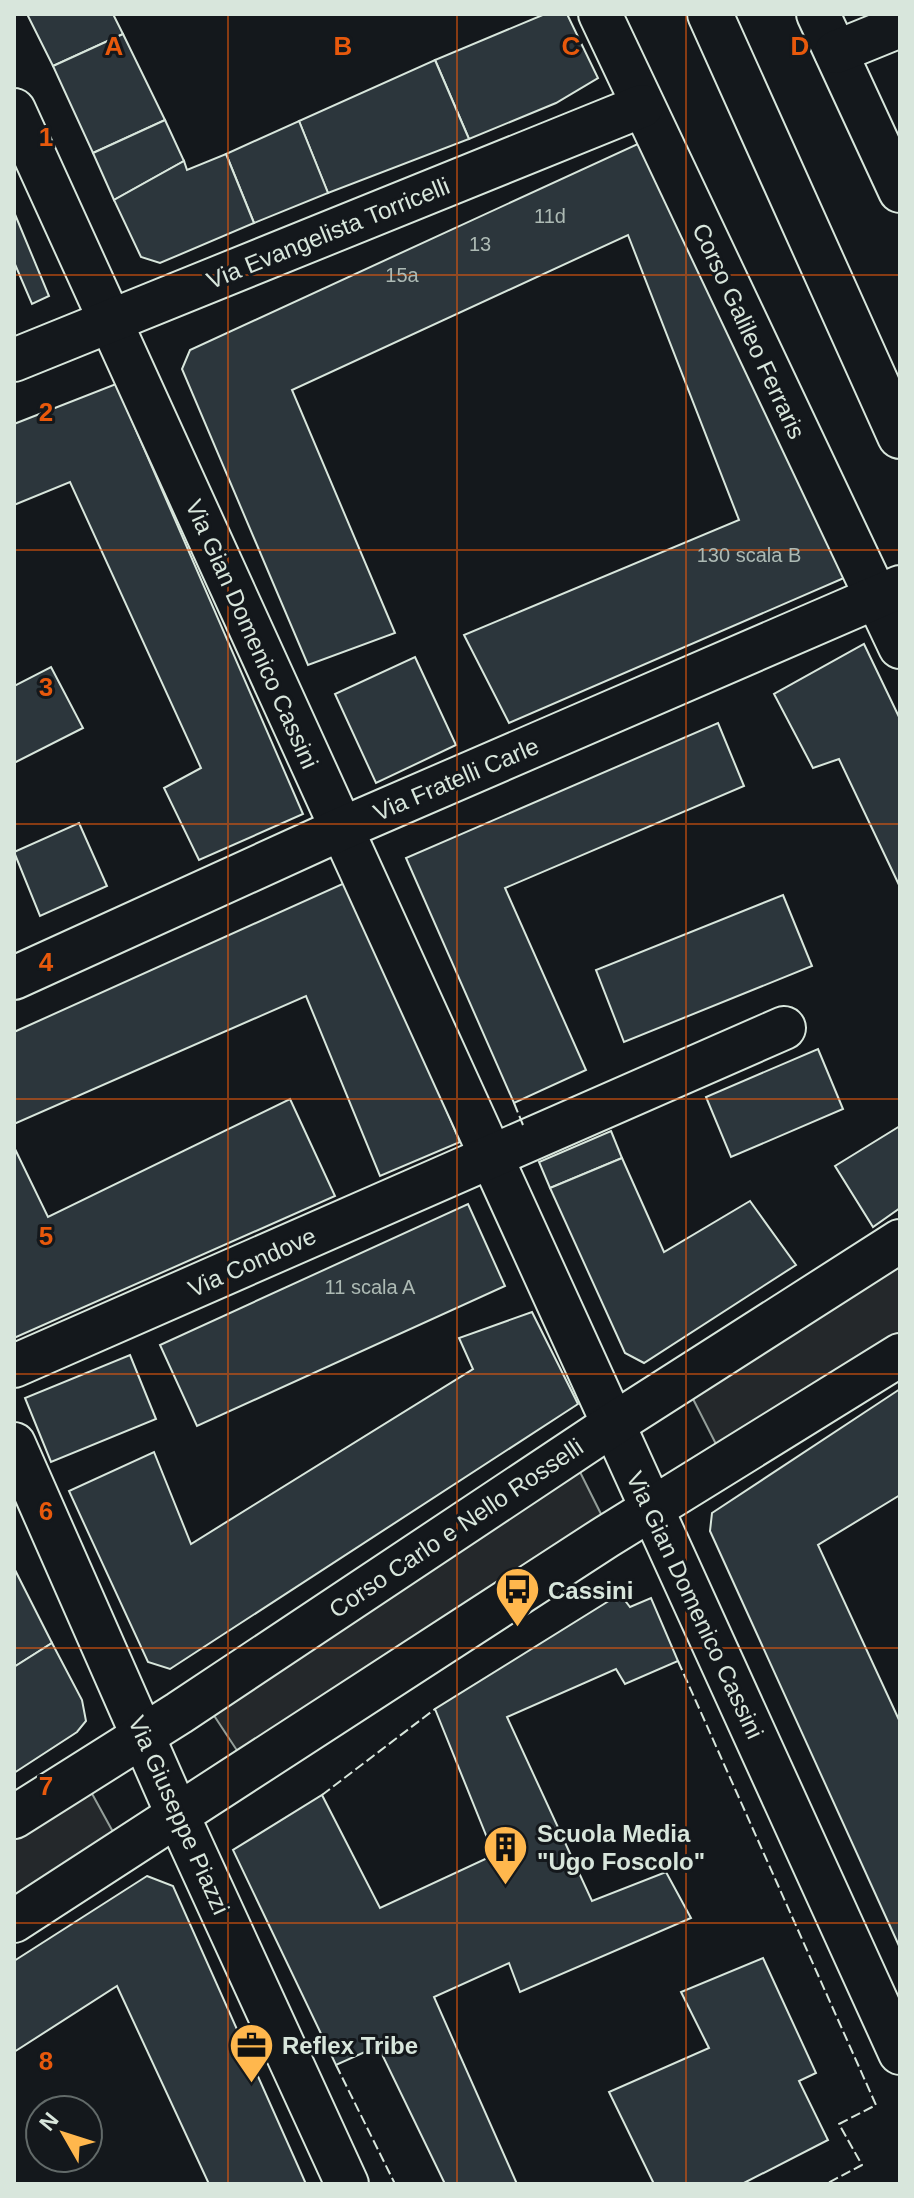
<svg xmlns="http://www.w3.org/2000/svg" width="914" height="2198" font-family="Arial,sans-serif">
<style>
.parking{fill:#24282b;stroke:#939e99;stroke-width:2}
.building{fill:#2c363c;stroke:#d8e6dc;stroke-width:2}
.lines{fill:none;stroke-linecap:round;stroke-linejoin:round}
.minor-casing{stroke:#d8e6dc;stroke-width:46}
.major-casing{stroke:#d8e6dc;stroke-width:48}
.minor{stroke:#14181c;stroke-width:42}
.major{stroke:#14181c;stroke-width:44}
.fence{stroke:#d8e6dc;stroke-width:2;stroke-dasharray:10 4;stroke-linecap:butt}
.grid{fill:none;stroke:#e8590c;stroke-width:2;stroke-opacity:0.55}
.labels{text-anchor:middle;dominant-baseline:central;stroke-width:6;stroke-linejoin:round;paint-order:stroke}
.number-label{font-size:20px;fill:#adbab4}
.street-label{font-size:24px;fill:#d8e6dc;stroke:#14181c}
.poi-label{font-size:24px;font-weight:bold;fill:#d8e6dc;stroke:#14181c;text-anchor:start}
.grid-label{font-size:26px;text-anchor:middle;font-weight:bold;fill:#e8590c;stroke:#14181c;stroke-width:6;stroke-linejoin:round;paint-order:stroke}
</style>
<rect width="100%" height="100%" fill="#14181c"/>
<g class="parking">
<path d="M900 1259V1332L718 1448 690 1393Z"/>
<path d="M579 1470 605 1522 240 1755 213 1714Z"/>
<path d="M90 1790 118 1841 14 1907V1839Z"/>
</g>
<g class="building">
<path d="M27 14H113L123 34 53 66Z"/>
<path d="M545 14H567L598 78 556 103 469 139 435 60Z"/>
<path d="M123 34 165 120 93 153 53 66Z"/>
<path d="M435 60 469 139 328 193 299 121Z"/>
<path d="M165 120 184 161 114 200 93 153Z"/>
<path d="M299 121 328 193 254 223 226 154Z"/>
<path d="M642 142 844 578 509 723 464 635 739 520 628 235 292 390 395 633 308 665 182 369 190 350Z"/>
<path d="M226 154 254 223 160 263 141 257 114 200 184 161 187 170Z"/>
<path d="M14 212 49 296 32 304 14 262Z"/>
<path d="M116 384 303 814 199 860 164 788 201 768 70 482 14 505V424Z"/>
<path d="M864 644 900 719V887L839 759 813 768 774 694Z"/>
<path d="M415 657 456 745 376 783 335 694Z"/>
<path d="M51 667 83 728 14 763V686Z"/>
<path d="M718 723 744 786 505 888 586 1070 514 1103 406 858Z"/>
<path d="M79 823 107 886 40 916 14 852Z"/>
<path d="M349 881 460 1142 380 1176 306 996 14 1124V1032Z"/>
<path d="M783 895 812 966 624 1042 596 970Z"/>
<path d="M818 1049 843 1109 731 1157 706 1097Z"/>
<path d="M290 1099 335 1196 14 1338V1147L48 1217Z"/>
<path d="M900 1126V1208L873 1227 835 1166Z"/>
<path d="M611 1131 622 1158 550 1188 539 1162Z"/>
<path d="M622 1158 664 1252 750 1201 796 1265 644 1363 625 1353 550 1188Z"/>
<path d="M468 1204 505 1286 197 1426 160 1345Z"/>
<path d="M532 1312 578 1404 170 1669 148 1662 69 1491 154 1452 191 1544 473 1369 459 1338Z"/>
<path d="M130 1355 156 1419 51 1462 25 1398Z"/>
<path d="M900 1389V1495L818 1545 900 1722V1948L710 1531 712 1513Z"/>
<path d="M14 1568 52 1643 14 1667Z"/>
<path d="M620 1594 630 1607 651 1598 678 1661 625 1684 616 1669 507 1717 592 1901 666 1872 691 1918 520 1992 509 1963 434 1997 517 2184H445L378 2046 336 2065 233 1850 322 1795 380 1908 494 1855 435 1709Z"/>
<path d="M52 1643 82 1700 86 1721 77 1732 14 1773V1667Z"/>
<path d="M147 1876 173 1886 306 2184H209L117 1986 14 2052V1961Z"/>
<path d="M763 1958 816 2073 799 2081 828 2140 742 2184H654L609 2092 709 2048 681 1992Z"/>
</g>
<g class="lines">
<defs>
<g id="minor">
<path d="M600 14 900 647"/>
<path d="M818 14 900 191"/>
<path d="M836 52 900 26"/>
<path d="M14 110 900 2053"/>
<path d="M14 360 642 106"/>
<path d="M14 978 341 829 900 587"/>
<path d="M14 1366 784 1028"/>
<path d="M14 1444 178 1816 347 2184"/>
<path d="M14 1817 179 1713 612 1425 900 1241"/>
<path d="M14 1921 606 1537 900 1355"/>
</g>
<path id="major" d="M710 14 900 436"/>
</defs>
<use href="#minor" class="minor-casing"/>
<use href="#major" class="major-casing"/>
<use href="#minor" class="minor"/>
<use href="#major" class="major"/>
<g class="fence">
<path d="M514 1103 523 1125"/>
<path d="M678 1661 876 2105 839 2124 862 2165 826 2184"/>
<path d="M322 1795 435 1709"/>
<path d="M336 2065 395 2184"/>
</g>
</g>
<path class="grid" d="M228 14V2184M457 14V2184M686 14V2184M14 275H900M14 550H900M14 824H900M14 1099H900M14 1374H900M14 1648H900M14 1923H900"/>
<defs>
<symbol id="bus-pin" viewBox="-11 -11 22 30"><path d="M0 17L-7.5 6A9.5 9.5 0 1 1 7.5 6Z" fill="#ffb74d" stroke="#14181c"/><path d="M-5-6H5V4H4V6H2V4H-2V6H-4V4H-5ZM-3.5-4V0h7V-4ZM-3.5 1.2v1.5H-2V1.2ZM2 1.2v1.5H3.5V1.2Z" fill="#111"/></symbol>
<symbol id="building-pin" viewBox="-11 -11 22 30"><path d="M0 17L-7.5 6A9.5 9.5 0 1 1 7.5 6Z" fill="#ffb74d" stroke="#14181c"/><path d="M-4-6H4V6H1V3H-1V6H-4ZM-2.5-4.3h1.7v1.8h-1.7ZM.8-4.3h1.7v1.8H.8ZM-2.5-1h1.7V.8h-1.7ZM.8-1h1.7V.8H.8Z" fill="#111"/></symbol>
<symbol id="office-pin" viewBox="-11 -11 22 30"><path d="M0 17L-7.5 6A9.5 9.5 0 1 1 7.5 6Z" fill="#ffb74d" stroke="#14181c"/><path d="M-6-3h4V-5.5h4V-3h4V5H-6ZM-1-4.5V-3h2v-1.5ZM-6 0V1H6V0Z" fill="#111"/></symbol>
</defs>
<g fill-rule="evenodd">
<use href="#bus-pin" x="492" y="1564" width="51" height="69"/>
<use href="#building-pin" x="480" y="1822" width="51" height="69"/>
<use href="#office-pin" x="226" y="2020" width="51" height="69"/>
</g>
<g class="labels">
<g class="number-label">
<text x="550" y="216">11d</text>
<text x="480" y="244">13</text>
<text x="402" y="275">15a</text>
<text x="749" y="555">130 scala B</text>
<text x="370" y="1287">11 scala A</text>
</g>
<g class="street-label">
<text transform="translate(328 233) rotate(-22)">Via Evangelista Torricelli</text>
<text transform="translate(749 331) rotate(65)">Corso Galileo Ferraris</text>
<text transform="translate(252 634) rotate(66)">Via Gian Domenico Cassini</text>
<text transform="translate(456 779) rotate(-23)">Via Fratelli Carle</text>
<text transform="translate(252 1262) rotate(-24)">Via Condove</text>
<text transform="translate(456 1528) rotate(-34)">Corso Carlo e Nello Rosselli</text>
<text transform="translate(695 1605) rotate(65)">Via Gian Domenico Cassini</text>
<text transform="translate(179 1815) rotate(66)">Via Giuseppe Piazzi</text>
</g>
<g class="poi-label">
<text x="548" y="1590">Cassini</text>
<text x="537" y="1833">Scuola Media<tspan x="537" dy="28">"Ugo Foscolo"</tspan></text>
<text x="282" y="2045">Reflex Tribe</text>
</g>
</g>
<g class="grid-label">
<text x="114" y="55">A</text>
<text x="343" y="55">B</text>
<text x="571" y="55">C</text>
<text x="800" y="55">D</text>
<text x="46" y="146">1</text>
<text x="46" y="421">2</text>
<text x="46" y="696">3</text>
<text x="46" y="971">4</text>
<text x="46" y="1245">5</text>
<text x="46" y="1520">6</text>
<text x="46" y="1795">7</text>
<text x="46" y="2070">8</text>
</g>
<rect width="914" height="2198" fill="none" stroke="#d8e6dc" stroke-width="32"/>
<g transform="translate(64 2134) rotate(309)"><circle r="38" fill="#14181c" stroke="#626a69" stroke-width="2"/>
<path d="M0-6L14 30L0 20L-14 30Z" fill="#ffb74d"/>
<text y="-12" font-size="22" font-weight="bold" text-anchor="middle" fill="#d8e6dc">N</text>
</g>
</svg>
